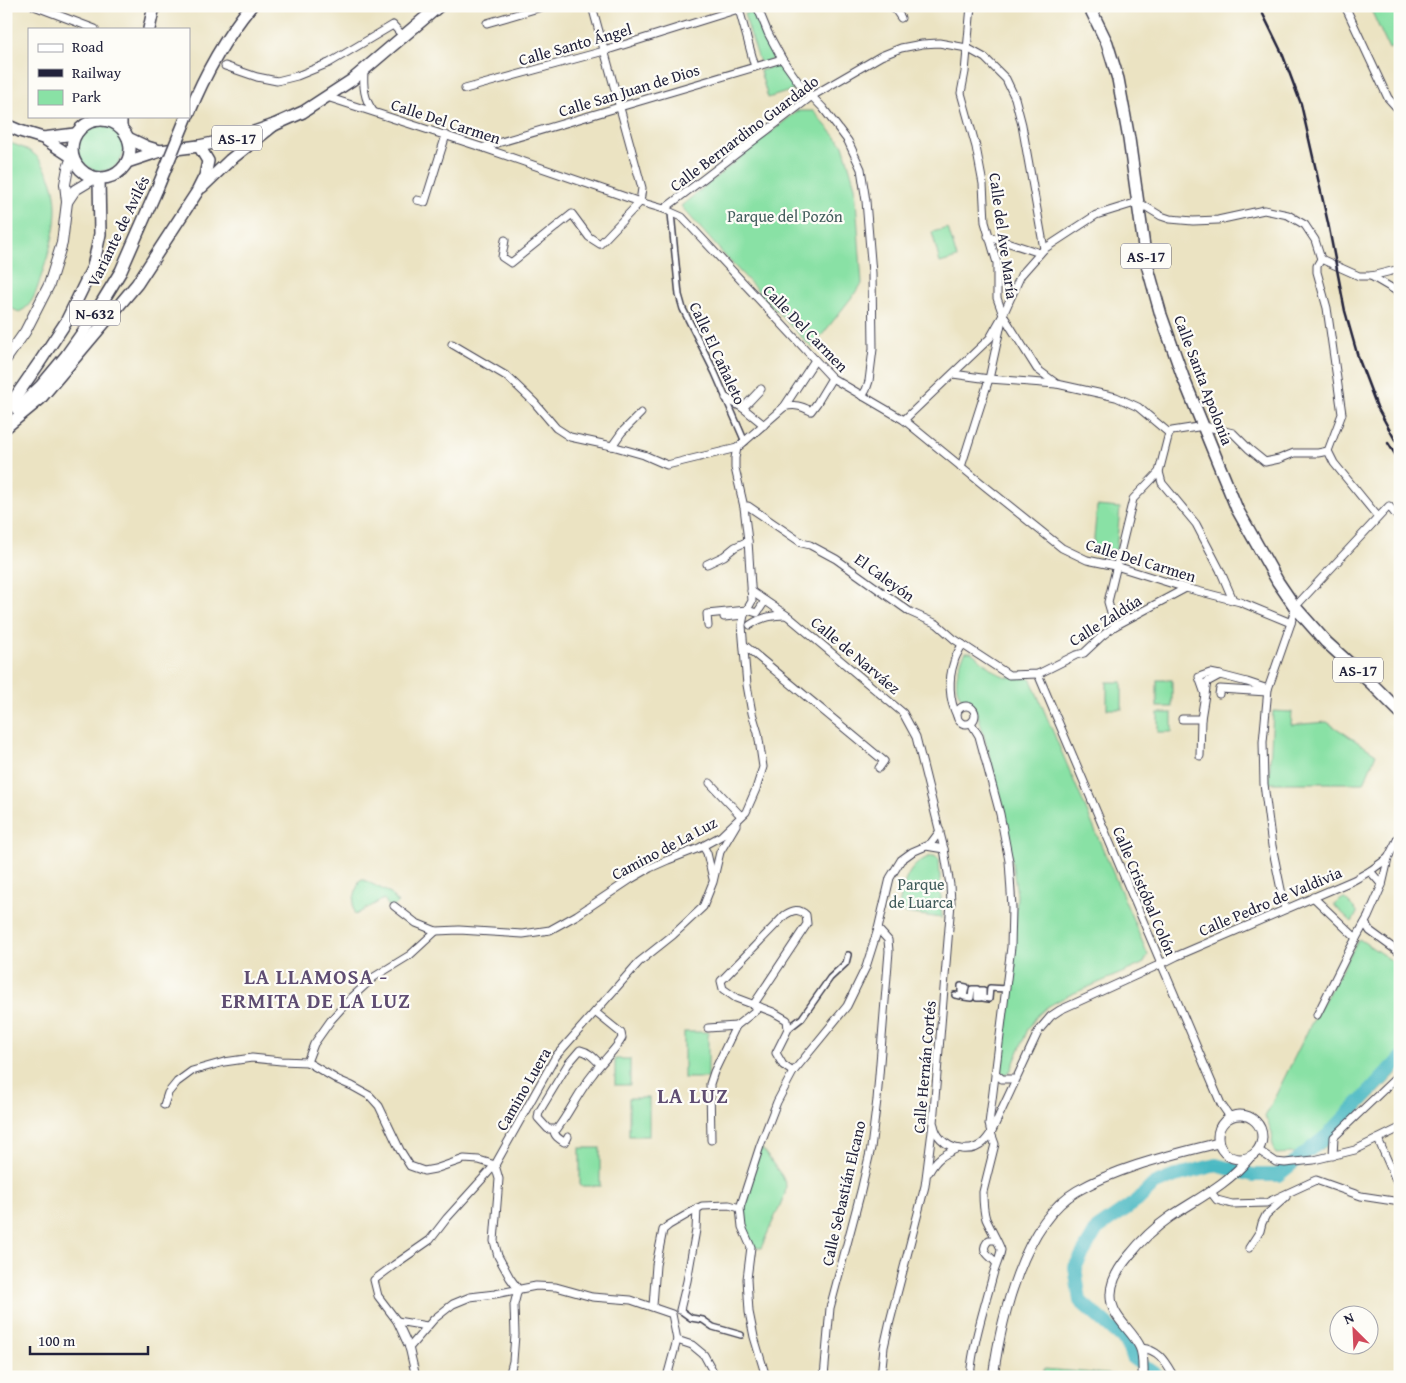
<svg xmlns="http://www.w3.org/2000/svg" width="1406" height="1383" font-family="'Gentium Book Plus',serif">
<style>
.green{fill:#89e1a5;stroke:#568270}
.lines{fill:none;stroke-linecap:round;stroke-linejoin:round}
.river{stroke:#4bb9c3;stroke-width:14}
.pedestrian-casing{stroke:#403f4f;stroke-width:8}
.minor-casing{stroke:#403f4f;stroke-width:9}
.tertiary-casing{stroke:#403f4f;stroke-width:11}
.secondary-casing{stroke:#403f4f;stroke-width:12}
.primary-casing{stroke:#403f4f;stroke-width:14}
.trunk-casing{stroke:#403f4f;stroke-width:14}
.pedestrian{stroke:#fff;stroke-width:5}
.minor{stroke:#fff;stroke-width:7}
.tertiary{stroke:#fff;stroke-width:9}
.secondary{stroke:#fff;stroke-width:10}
.primary{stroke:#fff;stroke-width:11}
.trunk{stroke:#fff;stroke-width:11}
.rail{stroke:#22223b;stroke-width:2.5}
.trunk-bridge-casing{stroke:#403f4f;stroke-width:14;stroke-linecap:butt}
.trunk-bridge{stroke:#fff;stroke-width:11}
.labels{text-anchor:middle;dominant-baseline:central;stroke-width:4.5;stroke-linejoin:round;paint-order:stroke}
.shield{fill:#fdfcf7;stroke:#646373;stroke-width:1}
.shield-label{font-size:15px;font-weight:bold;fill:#22223b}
.street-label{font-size:16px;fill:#22223b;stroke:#fdfcf7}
.park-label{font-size:16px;fill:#415b5b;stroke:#fdfcf7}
.district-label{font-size:21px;font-weight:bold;letter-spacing:1px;fill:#5f4d72;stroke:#fdfcf7}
</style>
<rect width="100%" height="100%" fill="#fdfcf7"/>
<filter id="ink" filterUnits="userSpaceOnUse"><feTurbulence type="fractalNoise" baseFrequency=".02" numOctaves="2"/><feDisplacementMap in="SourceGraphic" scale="10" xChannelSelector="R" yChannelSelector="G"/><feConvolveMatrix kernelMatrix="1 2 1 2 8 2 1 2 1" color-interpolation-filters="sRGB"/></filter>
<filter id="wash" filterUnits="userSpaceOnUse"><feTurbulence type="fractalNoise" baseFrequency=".0096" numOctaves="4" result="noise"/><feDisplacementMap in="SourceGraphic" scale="20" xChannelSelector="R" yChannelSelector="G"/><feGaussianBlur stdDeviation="1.12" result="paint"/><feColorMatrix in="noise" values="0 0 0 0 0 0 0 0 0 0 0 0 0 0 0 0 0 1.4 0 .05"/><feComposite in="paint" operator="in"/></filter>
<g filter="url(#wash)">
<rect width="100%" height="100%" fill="#ebe3c2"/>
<g class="green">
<path d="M1378 6H1393L1400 21V44L1389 49 1371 10Z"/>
<path d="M752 12 775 59 760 63 744 14Z"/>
<path d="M779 64 792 84 793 90 768 98 760 71Z"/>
<path d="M797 111H813L843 145 855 186 862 284 812 348 726 257 681 206Z"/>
<circle cx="101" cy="148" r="23"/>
<path d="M6 142C16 145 26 148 34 154 39 158 43 164 46 170 65 202 53 241 42 274 37 288 34 306 19 312L6 306Z"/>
<path d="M948 228 957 258 940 263 932 232Z"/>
<path d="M1097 506 1120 508 1116 551 1093 549Z"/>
<path d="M966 652H971C981 659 992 672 1004 676 1013 679 1024 674 1031 680L1148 955 1144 963 1138 966 1065 997 1047 1007 1037 1016 1028 1029 1011 1070 1006 1074H1003L1000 1068V1065L1014 949 1017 895 1004 808 979 718C977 715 976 710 974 707 970 702 962 700 959 694 953 683 959 662 966 652Z"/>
<rect x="1157" y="680" width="15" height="27"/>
<rect x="1107" y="682" width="15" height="27"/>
<path d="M1273 711 1292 712 1291 725 1327 722 1376 754 1364 783H1269Z"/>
<rect x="1158" y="713" width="14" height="19"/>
<path d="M931 856H934L939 859 942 918 898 912C902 889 905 865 931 856Z"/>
<path d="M362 879 390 893 398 903 391 910 384 899 355 915C350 905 356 892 359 881Z"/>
<path d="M1342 899H1345L1357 911V913L1352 922 1335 906V904Z"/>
<path d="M1359 939 1400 966V1070L1324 1149 1308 1152 1276 1154C1269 1143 1274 1143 1272 1133 1270 1127 1268 1122 1265 1117L1310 1026Z"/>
<rect x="684" y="1032" width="24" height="46"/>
<rect x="615" y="1059" width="15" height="26"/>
<rect x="629" y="1098" width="20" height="38"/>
<path d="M760 1146 782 1176 786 1185 785 1194 761 1248 751 1247 740 1208Z"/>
<rect x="580" y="1148" width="20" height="38"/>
<path d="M1044 1369 1120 1375V1377H1044Z"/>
</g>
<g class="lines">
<path class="river" d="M1160 1377 1134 1359 1124 1340 1080 1301 1075 1267 1097 1229 1137 1201 1153 1185 1175 1176 1216 1165 1253 1175H1278L1328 1135 1374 1087 1400 1059"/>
</g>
</g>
<g filter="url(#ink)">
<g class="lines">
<defs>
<g id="pedestrian">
<path d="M671 213 679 295 683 309 715 373 745 442"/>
<path d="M955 995 961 996V986L966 987 964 997 971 998 972 989H977V998H980V990H983V998L989 999 990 988 1006 989"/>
<path d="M788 1029 802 1018 830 978 846 963 848 955"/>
<path d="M680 1310 691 1318 703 1320 713 1327 741 1335"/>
</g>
<g id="minor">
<path d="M34 6 95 29"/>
<path d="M757 6 768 33 782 59 799 83 823 108 848 141 861 169 866 201 872 273 873 349 869 381 866 390 862 396"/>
<path d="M893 6 901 18"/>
<path d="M1345 6 1388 98 1397 108 1400 109"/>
<path d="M739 9 755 67"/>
<path d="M758 9 769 6"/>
<path d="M487 23 545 6"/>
<path d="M225 66 257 77 277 81 297 76 329 63 393 25 403 36"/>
<path d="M364 71C363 86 364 99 373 111"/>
<path d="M465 89 604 51 748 6"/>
<path d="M327 97 484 148 640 202 664 209 682 217 832 378 904 420 986 487 1062 548 1087 560 1116 566 1186 588 1240 602 1291 623"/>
<path d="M484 147 782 59"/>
<path d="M417 200 425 202 446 135"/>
<path d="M664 209 812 96 881 56 901 48 922 44 939 43 967 48 985 58 1006 79 1015 98 1022 125 1044 249"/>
<path d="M988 236 1040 253"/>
<path d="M505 240 502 257 511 263 572 214 589 237 600 244 640 202 642 188 592 6"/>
<path d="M1321 259 1317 266V272L1327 308 1342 414 1328 451 1334 463 1378 517"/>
<path d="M1321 259 1359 276H1371L1400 269"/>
<path d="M1371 276 1400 293"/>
<path d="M1003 315 1037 369 1057 384 1116 397 1138 407 1169 433"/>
<path d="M452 344 508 377 534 402 556 428 570 437 612 446 644 455 667 465 737 448 784 407 815 360"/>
<path d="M953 374 989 379 1056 384"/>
<path d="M726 398 743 408 764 425"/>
<path d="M784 407C795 404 801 406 811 411L817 403 832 378"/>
<path d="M743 408 761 389"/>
<path d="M904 420 990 338 1003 315 1021 275 1044 249 1096 215 1138 202 1161 216 1170 219 1193 221 1218 220 1264 210 1288 215 1305 225 1315 240 1321 259"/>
<path d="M1169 433 1172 431 1204 426 1233 433 1249 449 1265 462 1279 459 1294 453H1318L1328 451"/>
<path d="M612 446 622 432 641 413"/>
<path d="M961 467 989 379 1003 315 997 298V263L985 222 983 184 976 147 961 93 965 72 971 6"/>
<path d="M1159 472 1162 483 1196 524 1220 570 1233 600"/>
<path d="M744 507 748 506 802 543 810 545 836 559 910 612 937 624 954 639 1009 675 1038 674 1076 655 1084 653 1102 636 1115 626 1186 588"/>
<path d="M707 564 724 556 735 547 748 541"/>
<path d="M751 591 789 617 903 713 916 737 944 849 950 885 951 903 933 1123 925 1186 889 1325 884 1347 881 1377"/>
<path d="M724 617 744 615"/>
<path d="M750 625C760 618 772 615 785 615"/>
<path d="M708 626 707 614 747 610 757 613 765 601"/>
<path d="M1115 626 1108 602 1133 499 1159 472 1169 433"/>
<path d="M744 645 884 761 879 768"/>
<path d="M1038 674 1221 1104 1230 1117"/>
<path d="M1205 694 1199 677 1210 673 1220 675"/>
<path d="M1219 694 1220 689 1267 692"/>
<circle cx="966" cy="715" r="9"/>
<path d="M957 716C949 700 948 679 954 662 955 656 960 650 962 644"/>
<path d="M1182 719H1201"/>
<path d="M1200 756 1201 719 1207 682 1220 675 1247 682 1268 689"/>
<path d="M710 783 741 816"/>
<path d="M703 846 707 853 713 879"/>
<path d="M926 846 931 843 940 831"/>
<path d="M1370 871 1382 885"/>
<path d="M1313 897 1356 938"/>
<path d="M394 906 416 923 436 931 459 930 523 934 550 930 577 915 631 879 650 868 668 860 699 848 721 836 746 812 756 789 763 767 758 733 752 713 747 685 743 638 742 625 744 615 752 601 748 541 744 507 735 468V458L737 448"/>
<path d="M1285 909 1272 846 1264 784 1263 742 1268 689 1291 623 1295 607 1389 506 1400 520"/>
<path d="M1365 923 1370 931 1400 953"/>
<path d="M754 1004 807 924 806 915C799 908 793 910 785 915L721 981 723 989 736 998 773 1012 787 1020 788 1029 776 1053 783 1065 793 1072"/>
<path d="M595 1012 621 1033 622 1038C615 1051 602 1061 593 1074 579 1091 570 1112 557 1129H548L538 1118 539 1112 568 1064 580 1050C589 1052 594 1058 600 1064"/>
<path d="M1317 1015 1350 949 1368 917 1382 885 1386 868 1388 858 1400 834"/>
<path d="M708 1028 736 1026"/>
<path d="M307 1062 338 1080 352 1086 370 1096 379 1106 400 1150 410 1166 424 1171 435 1169 464 1159 479 1160 495 1165 499 1179 494 1241 498 1256 510 1278 518 1289"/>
<path d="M995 1073 1002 1079H1015"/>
<path d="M164 1105 168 1093 177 1082 192 1071 224 1062 252 1058 281 1061 307 1062 314 1044 331 1020 350 999 374 977 410 955 436 931"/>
<path d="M934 1125C935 1130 937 1135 941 1139 951 1150 972 1154 984 1142 986 1140 989 1136 991 1133L1039 1030 1051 1016 1060 1010 1161 964 1177 956 1354 880 1370 871 1388 858"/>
<path d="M554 1130C554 1136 559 1139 564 1142L566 1141 568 1137"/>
<path d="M1378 1139 1396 1180"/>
<path d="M711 1140 710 1084 714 1072 736 1026 760 1007"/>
<path d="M1258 1150 1276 1162 1285 1163 1314 1160 1355 1150 1400 1128"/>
<path d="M1333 1156 1334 1137 1400 1074"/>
<path d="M929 1172C937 1158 943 1155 956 1149"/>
<path d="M1210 1191 1217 1200 1232 1204 1266 1203 1316 1180 1361 1196 1400 1202"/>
<path d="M996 1240H989C978 1251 990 1255 996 1263"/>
<path d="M1249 1248 1260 1231 1262 1223 1266 1215 1286 1197"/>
<path d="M653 1306 656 1265 663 1230 669 1225 702 1206 729 1205 740 1208"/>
<path d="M680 1310 687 1281 696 1230 697 1208"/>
<path d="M397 1321 427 1326"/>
<path d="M677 1340 692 1345 704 1355 716 1377"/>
<path d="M409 1348 434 1319 453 1304 470 1297 495 1294 536 1286 556 1287 592 1297 631 1300 672 1314 677 1340 667 1377"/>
<path d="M1141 1348C1160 1350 1165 1362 1174 1377"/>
<path d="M416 1377 409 1347 397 1321 378 1296 374 1280 394 1265 430 1240 447 1218 495 1165 556 1056 639 962 673 935 703 907 713 882 720 852 736 825"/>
<path d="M509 1377 513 1361 515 1335 514 1305 518 1289"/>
<path d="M766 1377 754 1337 749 1312 747 1279 751 1247 742 1227 740 1208 760 1146 777 1102 793 1072 847 1006 866 967 878 929 890 878 901 860 912 852 926 846 944 849"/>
<path d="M824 1377 830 1308 861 1191 871 1148 877 1100 889 951 888 940 878 929"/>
<path d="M970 1377C973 1342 984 1309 993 1275 995 1268 1000 1257 1001 1250 1001 1247 988 1224 986 1219 983 1210 983 1201 983 1192L995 1144 991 1133 989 1124 1011 947 1012 908 1009 861 1000 814 979 736 971 723"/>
</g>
<g id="tertiary">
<circle cx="1240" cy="1137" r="22"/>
<path d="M993 1377C1001 1319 1023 1222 1077 1191 1118 1167 1172 1155 1218 1143"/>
<path d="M1143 1377C1143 1368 1144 1355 1140 1347 1131 1328 1110 1317 1111 1294 1111 1280 1119 1268 1128 1257 1140 1242 1154 1228 1170 1217 1197 1199 1228 1184 1249 1158"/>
</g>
<g id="secondary">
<path d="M67 202 75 190 95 178"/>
<path d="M6 359 25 332 49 285 62 243 67 202 65 184 68 168 72 157"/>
</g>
<g id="primary">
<path d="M1089 6 1107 43 1118 79 1129 139 1146 261 1161 315 1183 377 1237 509 1278 582 1295 607 1326 642 1371 683 1400 712"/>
<circle cx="101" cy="149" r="29"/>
<path d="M6 125 20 131 43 138 72 157"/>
<path d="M43 138 75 134"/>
<path d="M128 138 147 147 160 151"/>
<path d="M127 162 160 151 199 146 237 138 274 125 303 112 352 80 439 6"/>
</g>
<g id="trunk">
<path d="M149 29 154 6"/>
<path d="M189 113C204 76 225 38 251 6"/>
<path d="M99 120 104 116"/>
<path d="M121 127V116"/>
<path d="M202 187 230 160 274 125"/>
<path d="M6 408 12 402 39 363 66 322 93 267 100 234 99 178"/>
<path d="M17 409 41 386 66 356 88 325 121 271 157 189"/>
<path d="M6 427 40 399 137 284 197 192 205 176 208 161 199 146"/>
</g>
</defs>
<use href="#pedestrian" class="pedestrian-casing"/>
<use href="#minor" class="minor-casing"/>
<use href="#tertiary" class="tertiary-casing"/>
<use href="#secondary" class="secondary-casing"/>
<use href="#primary" class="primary-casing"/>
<use href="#trunk" class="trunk-casing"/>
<use href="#pedestrian" class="pedestrian"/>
<use href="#minor" class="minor"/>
<use href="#tertiary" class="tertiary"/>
<use href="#secondary" class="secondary"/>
<use href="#primary" class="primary"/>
<use href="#trunk" class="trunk"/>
<g class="rail">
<path d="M1259 6 1282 53 1301 104 1328 223 1345 311 1358 357 1377 407 1400 449"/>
<path d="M1388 443 1400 462"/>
</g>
<defs>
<path id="trunk-bridge" d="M157 189 187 116"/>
</defs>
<use href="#trunk-bridge" class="trunk-bridge-casing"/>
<use href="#trunk-bridge" class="trunk-bridge"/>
</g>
</g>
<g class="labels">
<g class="shield">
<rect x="212" y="125.5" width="50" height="25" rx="4"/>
<rect x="1121" y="243.5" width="50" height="25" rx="4"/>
<rect x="70" y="300.5" width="50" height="25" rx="4"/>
<rect x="1333" y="657.5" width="50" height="25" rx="4"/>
</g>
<g class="shield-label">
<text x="237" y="138">AS-17</text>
<text x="1146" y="256">AS-17</text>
<text x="95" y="313">N-632</text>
<text x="1358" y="670">AS-17</text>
</g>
<g class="street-label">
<text transform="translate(575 44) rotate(-16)">Calle Santo Ángel</text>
<text transform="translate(629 90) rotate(-17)">Calle San Juan de Dios</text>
<text transform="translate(446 121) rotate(18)">Calle Del Carmen</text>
<text transform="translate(744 133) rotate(-37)">Calle Bernardino Guardado</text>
<text transform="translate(118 231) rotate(-64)">Variante de Avilés</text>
<text transform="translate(1004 236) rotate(82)">Calle del Ave María</text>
<text transform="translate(806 328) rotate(46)">Calle Del Carmen</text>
<text transform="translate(718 353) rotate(65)">Calle El Cañaleto</text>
<text transform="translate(1204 380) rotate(69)">Calle Santa Apolonia</text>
<text transform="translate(1141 560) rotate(17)">Calle Del Carmen</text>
<text transform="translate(885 577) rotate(36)">El Caleyón</text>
<text transform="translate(1105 620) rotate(-32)">Calle Zaldúa</text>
<text transform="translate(856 655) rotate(40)">Calle de Narváez</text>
<text transform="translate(664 848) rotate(-28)">Camino de La Luz</text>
<text transform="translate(1145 891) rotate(67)">Calle Cristóbal Colón</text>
<text transform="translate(1270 901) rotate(-23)">Calle Pedro de Valdivia</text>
<text transform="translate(924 1067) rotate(-85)">Calle Hernán Cortés</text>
<text transform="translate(523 1089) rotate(-60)">Camino Luera</text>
<text transform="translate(843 1193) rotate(-77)">Calle Sebastián Elcano</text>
</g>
<g class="park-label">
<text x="785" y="216">Parque del Pozón</text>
<text x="921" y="884">Parque<tspan x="921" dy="18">de Luarca</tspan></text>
</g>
<g class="district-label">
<text x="316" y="976">LA LLAMOSA -<tspan x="316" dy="24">ERMITA DE LA LUZ</tspan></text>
<text x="693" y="1095">LA LUZ</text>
</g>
</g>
<rect width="1406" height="1383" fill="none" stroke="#fdfcf7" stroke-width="25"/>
<rect x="28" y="28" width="162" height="90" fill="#fdfcf7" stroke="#a5a5ac"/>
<rect x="38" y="44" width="25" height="8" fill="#ffffff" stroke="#a5a5ac"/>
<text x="72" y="52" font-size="15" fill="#22223b">Road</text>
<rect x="38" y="69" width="25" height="8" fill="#22223b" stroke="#a5a5ac"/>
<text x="72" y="78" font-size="15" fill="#22223b">Railway</text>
<rect x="38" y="90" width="25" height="15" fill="#89e1a5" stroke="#a5a5ac"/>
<text x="72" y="102" font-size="15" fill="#22223b">Park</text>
<g transform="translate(1354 1330) rotate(336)"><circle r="24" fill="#fdfcf7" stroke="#a5a5ac"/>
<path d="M0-4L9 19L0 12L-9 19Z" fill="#d1495b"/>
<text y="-8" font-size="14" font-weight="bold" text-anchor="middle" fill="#22223b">N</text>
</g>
<path d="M30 1346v8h118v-8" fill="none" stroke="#22223b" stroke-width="2.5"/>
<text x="38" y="1346" font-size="15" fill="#22223b" stroke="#fdfcf7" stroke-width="4" paint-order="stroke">100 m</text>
</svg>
